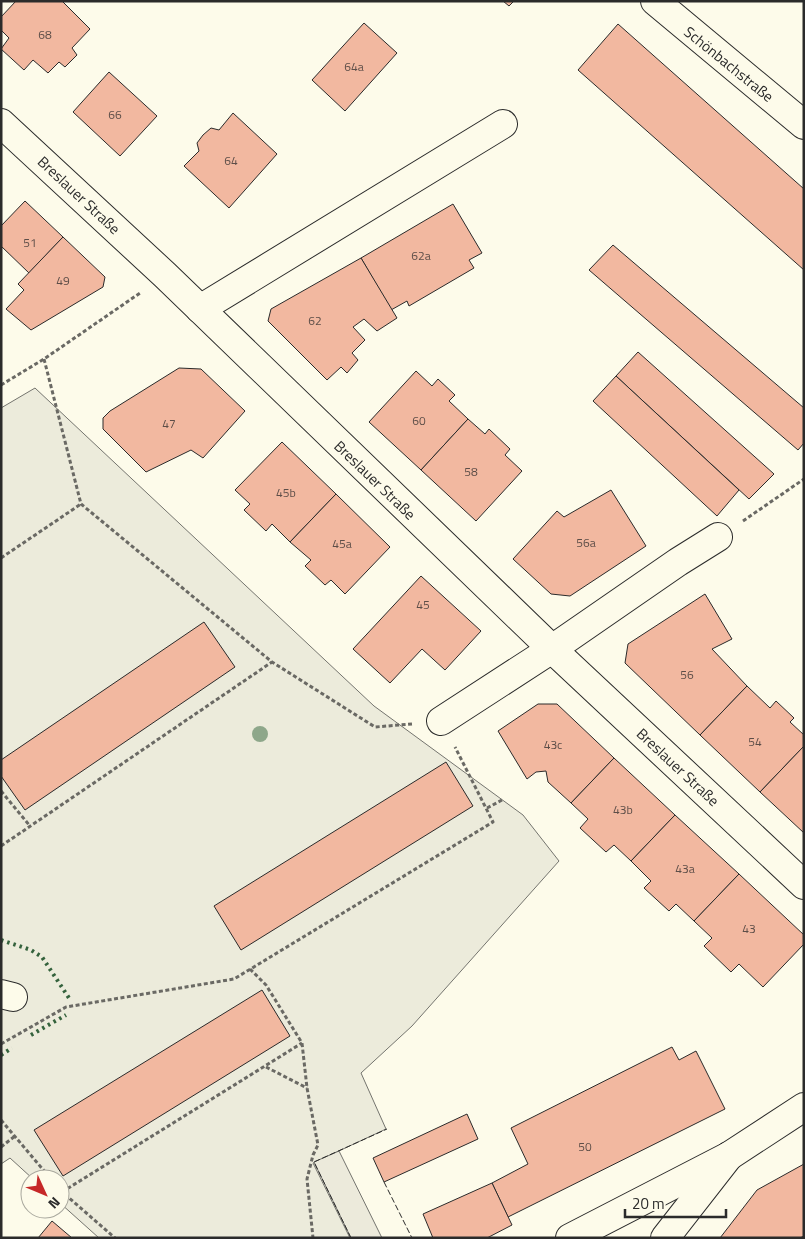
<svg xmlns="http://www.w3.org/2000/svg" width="805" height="1239" font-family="'Titillium Web',sans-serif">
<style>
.green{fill:#ecebdb;stroke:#74746e}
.parking{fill:#eceadb;stroke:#74746e}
.building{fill:#f2b8a0;stroke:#2b2b2b}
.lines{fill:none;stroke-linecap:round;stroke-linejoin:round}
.minor-casing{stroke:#2b2b2b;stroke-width:30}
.major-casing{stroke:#2b2b2b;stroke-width:30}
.path{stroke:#6a6964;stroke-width:3;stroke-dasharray:4 2.5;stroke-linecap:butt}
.minor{stroke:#fdfbea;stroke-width:28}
.major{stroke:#fdfbea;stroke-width:28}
.hedge{stroke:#34623c;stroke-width:4;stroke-dasharray:2.5 4;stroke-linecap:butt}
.fence{stroke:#2b2b2b;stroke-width:1;stroke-dasharray:6 2.5;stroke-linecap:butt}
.tree{fill:#8ea78a}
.labels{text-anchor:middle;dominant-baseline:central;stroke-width:4;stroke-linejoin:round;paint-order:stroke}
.number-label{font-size:12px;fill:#5d4e48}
.street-label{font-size:15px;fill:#2b2b2b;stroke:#fdfbea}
</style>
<rect width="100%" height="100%" fill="#fdfbea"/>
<path class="green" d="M35 388 374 706 523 815 559 861 412 1026 361 1073 386 1129 313 1163 350 1238H99L60 1203V1179H33L10 1158 1 1164V408Z"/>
<path class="parking" d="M339 1151 382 1238H351L314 1162Z"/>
<g class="building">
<path d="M16 1H62L90 29 72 48 77 55 65 67 59 62 48 73 33 60 24 70 1 49 9 38 1 30V17Z"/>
<path d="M503 1H514L509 6Z"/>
<path d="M364 23 397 53 345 111 312 80Z"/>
<path d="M618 24 804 189V270L578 70Z"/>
<path d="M109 72 157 116 120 156 73 112Z"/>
<path d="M233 113 277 154 229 208 184 166 199 151 197 143 203 135 211 128 219 130Z"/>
<path d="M25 201 63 237 29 273 1 246V226Z"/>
<path d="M453 204 482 253 469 260 474 268 409 306 407 301 391 310 361 258Z"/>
<path d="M63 237 105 277 103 287 31 330 6 309 24 290 18 284Z"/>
<path d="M613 245 804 408V443L798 450 589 270Z"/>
<path d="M361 258 397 318 377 331 364 319 353 327 365 340 352 353 358 360 347 373 341 367 327 380 268 321 271 309Z"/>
<path d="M638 352 774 474 749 499 616 376Z"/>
<path d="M179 368 201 369 245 411 203 458 191 450 146 472 103 429V418L110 411Z"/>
<path d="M416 371 432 386 438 379 455 395 449 401 468 419 421 470 369 422Z"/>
<path d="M616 376 739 490 717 516 593 401Z"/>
<path d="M468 419 485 434 489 429 510 449 505 455 522 471 476 521 421 470Z"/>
<path d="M282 442 336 494 290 542 272 524 266 531 244 510 250 504 235 490Z"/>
<path d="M611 490 646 546 570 596 551 594 513 559 557 511 564 517Z"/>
<path d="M336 494 390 547 345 594 331 580 325 585 305 566 311 560 290 542Z"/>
<path d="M421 576 481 631 445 670 422 649 390 683 353 649Z"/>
<path d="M705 594 732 639 712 649 747 686 700 735 625 663 628 644Z"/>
<path d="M204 622 235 667 25 810 1 776V760Z"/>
<path d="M747 686 770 708 776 701 794 718 790 722 804 735V746L760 792 700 735Z"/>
<path d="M538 704H557L614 758 571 803 548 782 546 771 536 772 527 779 498 731Z"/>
<path d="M804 746V833L760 792Z"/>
<path d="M614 758 675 815 631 861 614 845 606 852 580 828 588 819 571 803Z"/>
<path d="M446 762 473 806 241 950 214 906Z"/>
<path d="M675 815 739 874 694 921 676 904 669 911 644 888 651 881 631 861Z"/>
<path d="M739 874 804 935V944L763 987 739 964 731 972 704 946 712 938 694 921Z"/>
<path d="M262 990 290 1036 63 1176 34 1130Z"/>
<path d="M672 1047 679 1060 696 1051 725 1109 508 1217 492 1183 528 1164 511 1128Z"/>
<path d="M467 1114 478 1139 384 1182 373 1158Z"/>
<path d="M804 1164V1236L800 1238H720L757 1190Z"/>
<path d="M492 1183 512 1225 487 1238H433L423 1214Z"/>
<path d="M52 1221 72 1238H38Z"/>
</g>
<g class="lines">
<defs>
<g id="minor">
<path d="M655 1 804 125"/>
<path d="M1 123 165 275 552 649 804 885"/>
<path d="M200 309 503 124"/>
<path d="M441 721 552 649 678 562 718 537"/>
<path d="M1 994 13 997"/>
<path d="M665 1238 729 1156"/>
</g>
<path id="major" d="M570 1238 729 1156 804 1107"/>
</defs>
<use href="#minor" class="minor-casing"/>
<use href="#major" class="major-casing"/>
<g class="path">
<path d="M44 359 81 504 272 662 375 727 412 724"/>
<path d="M1 385 44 359 140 293"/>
<path d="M743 521 804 479"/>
<path d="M1 558 81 504"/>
<path d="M1 791 30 826"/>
<path d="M487 808 504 799"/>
<path d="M1 846 272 662"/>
<path d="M250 969 266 985 302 1043 307 1088 318 1145 313 1155 307 1179 313 1238"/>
<path d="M1 1044 66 1007 234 979 493 822 455 747"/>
<path d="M266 1067 307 1088"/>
<path d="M1 1120 51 1179"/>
<path d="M1 1147 15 1136"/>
<path d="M60 1190 115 1238"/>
<path d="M62 1192 302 1043"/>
</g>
<use href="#minor" class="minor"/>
<use href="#major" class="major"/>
<g class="hedge">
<path d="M1 940 31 950 42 957 69 998"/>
<path d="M31 1035 66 1015"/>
<path d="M1 1055 12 1048"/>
</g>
<g class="fence">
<path d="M384 1182 412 1238"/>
<path d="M351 1238 314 1162 387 1129"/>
</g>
</g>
<circle class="tree" cx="260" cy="734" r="8"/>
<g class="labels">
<g class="number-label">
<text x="45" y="34">68</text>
<text x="354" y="66">64a</text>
<text x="115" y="114">66</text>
<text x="231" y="160">64</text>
<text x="30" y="242">51</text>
<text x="421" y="255">62a</text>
<text x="63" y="280">49</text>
<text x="315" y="320">62</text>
<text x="419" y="420">60</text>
<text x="169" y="423">47</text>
<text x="471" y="471">58</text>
<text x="286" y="492">45b</text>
<text x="586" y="542">56a</text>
<text x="342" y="543">45a</text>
<text x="423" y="604">45</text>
<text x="687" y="674">56</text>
<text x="755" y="741">54</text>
<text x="553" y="744">43c</text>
<text x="623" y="809">43b</text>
<text x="685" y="868">43a</text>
<text x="749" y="928">43</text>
<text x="585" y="1146">50</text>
</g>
<g class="street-label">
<text transform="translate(729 64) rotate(39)">Schönbachstraße</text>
<text transform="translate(79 195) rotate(43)">Breslauer Straße</text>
<text transform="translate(375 480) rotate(44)">Breslauer Straße</text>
<text transform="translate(678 767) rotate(43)">Breslauer Straße</text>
</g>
</g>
<rect width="805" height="1239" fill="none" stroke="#2b2b2b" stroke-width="5"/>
<g transform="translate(45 1194) rotate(134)"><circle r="24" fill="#fdfbea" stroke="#a9a89e"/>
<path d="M0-4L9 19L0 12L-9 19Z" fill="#c62828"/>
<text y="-8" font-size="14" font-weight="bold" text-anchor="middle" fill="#2b2b2b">N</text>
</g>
<path d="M625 1209v8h101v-8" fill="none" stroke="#2b2b2b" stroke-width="2.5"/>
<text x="632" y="1209" font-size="15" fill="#2b2b2b" stroke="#fdfbea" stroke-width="4" paint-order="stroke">20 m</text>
</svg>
